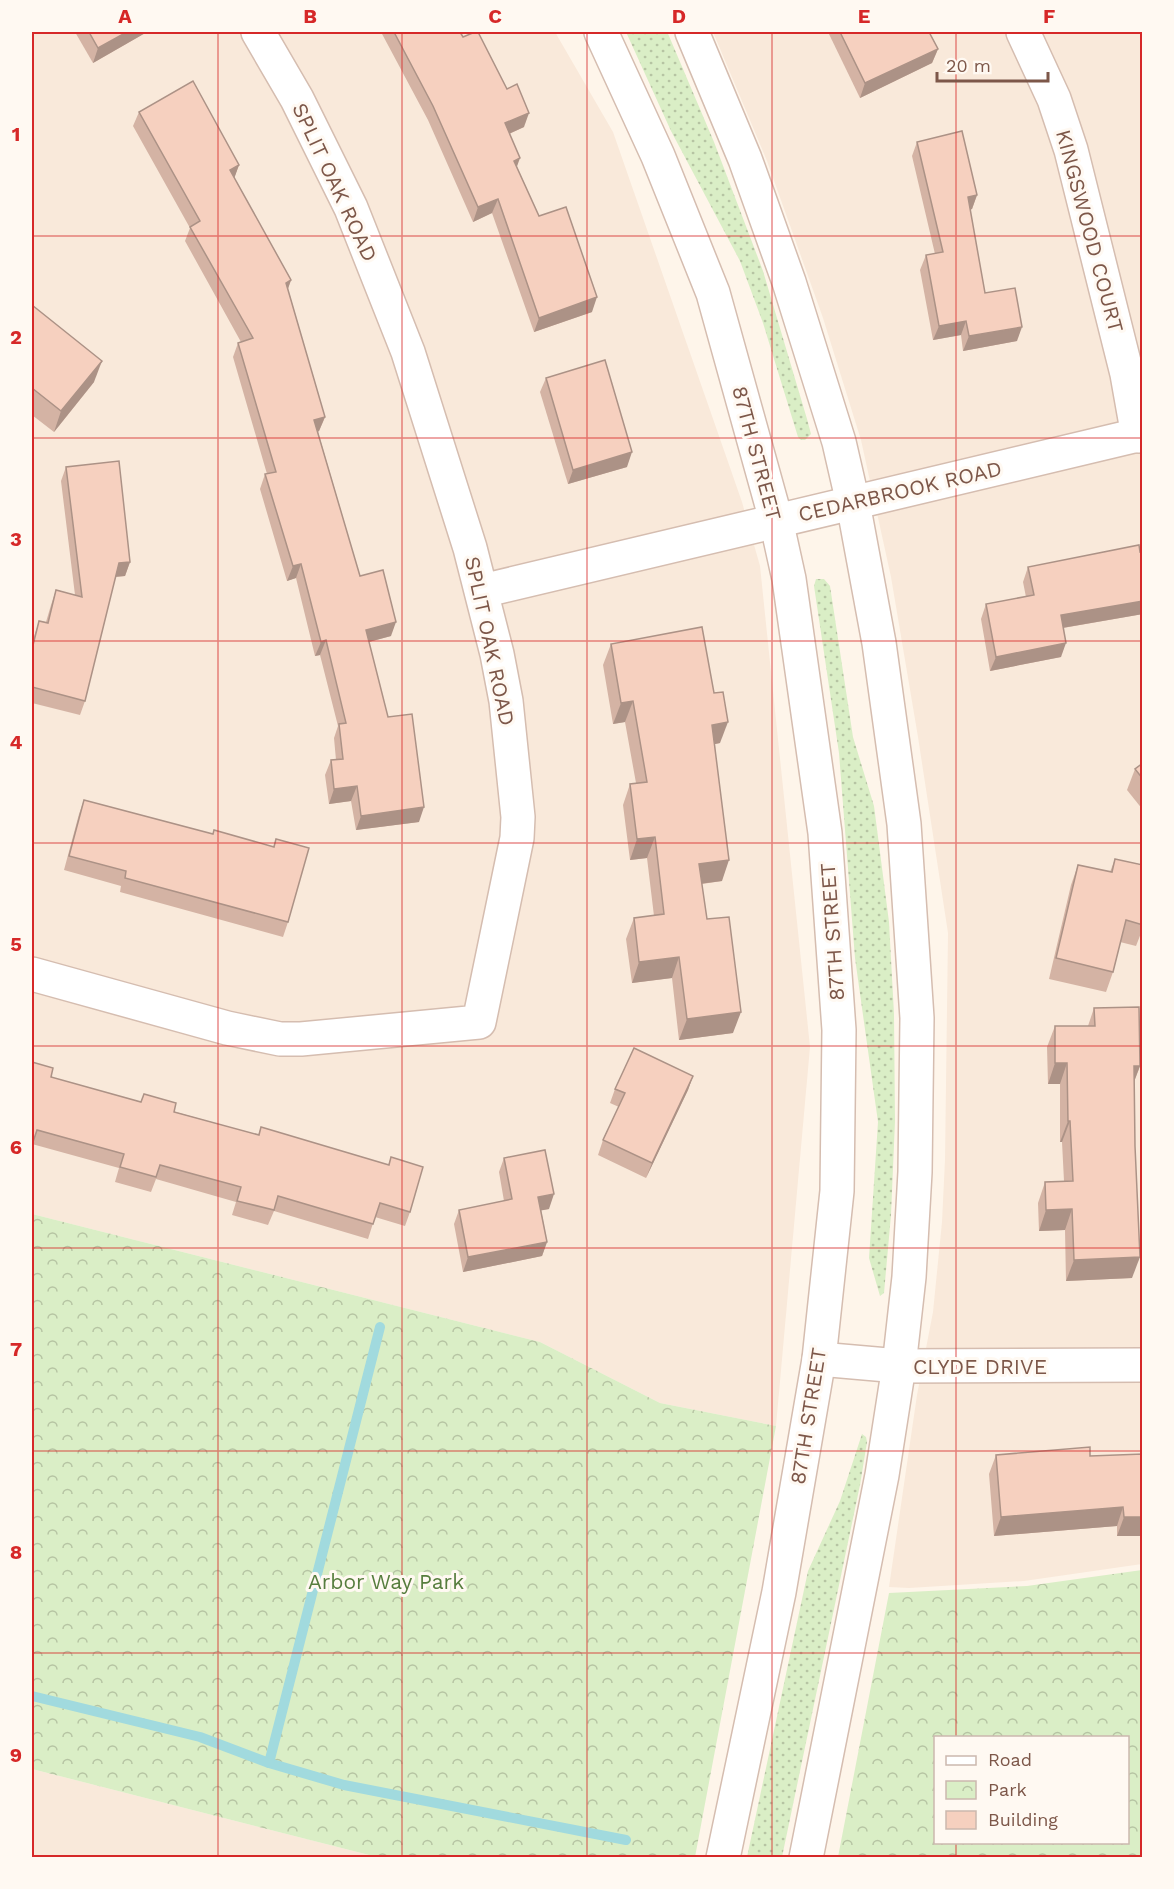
<svg xmlns="http://www.w3.org/2000/svg" width="1174" height="1889" font-family="'Work Sans',sans-serif">
<style>
.residential{fill:#f9e9da}
.grass{fill:url(#grass-dots)}
.park{fill:url(#park-crowns);fill-rule:evenodd}
.lines{fill:none;stroke-linecap:round;stroke-linejoin:round}
.stream{stroke:#a1dade;stroke-width:10}
.minor-casing{stroke:#d5bdb0;stroke-width:36}
.tertiary-casing{stroke:#d5bdb0;stroke-width:36}
.minor{stroke:#fff;stroke-width:33}
.tertiary{stroke:#fff;stroke-width:33}
.wall{fill:#d4b3a4}
.shaded-wall{fill:#ac9286}
.building{fill:#f6d0bf;stroke:#ac9286;stroke-width:1.5}
.grid{fill:none;stroke:#d62828;stroke-width:1.5;stroke-opacity:0.55}
.labels{text-anchor:middle;dominant-baseline:central;stroke-width:6;stroke-linejoin:round;paint-order:stroke}
.street-label{font-size:21px;fill:#7d5749;stroke:#fff9f2}
.park-label{font-size:21px;fill:#567d3d;stroke:#fff9f2}
.neatline{fill:none;stroke:#d62828;stroke-width:2}
.grid-label{font-size:20px;text-anchor:middle;font-weight:bold;fill:#d62828}
</style>
<defs>
<pattern id="grass-dots" width="8" height="8" patternUnits="userSpaceOnUse" patternTransform="scale(1.5)"><rect width="8" height="8" fill="#daeec6"/><path d="M2 2h.1M6 6h.1" fill="none" stroke="#b6c4a3" stroke-width="1.8" stroke-linecap="round"/></pattern>
<pattern id="park-crowns" width="20" height="18" patternUnits="userSpaceOnUse" patternTransform="scale(1.5)"><rect width="20" height="18" fill="#daeec6"/><path d="M2 6a3 3 0 1 1 6 0M12 15a3 3 0 1 1 6 0" fill="none" stroke="#b6c4a3"/></pattern>
</defs>
<rect width="100%" height="100%" fill="#fef5ea"/>
<g class="residential">
<path d="M32 32H555L613 132 742 502 760 566 810 1047 776 1426 660 1403 540 1342 32 1214Z"/>
<path d="M713 32H1142V1564L1024 1581 909 1588 889 1587 917 1395 933 1312 942 1222 945 1160 948 933 918 737 891 577 861 440 823 318 767 161Z"/>
<path d="M32 1769 377 1857H32Z"/>
</g>
<g class="grass">
<path d="M626 32H667L669 36 714 142 763 271 807 419 811 434 805 440H801L798 437 763 323 740 261 671 131Z"/>
<path d="M816 579H824L830 586 853 737 874 806 889 922 894 1014 895 1121 891 1215 884 1293 880 1296 869 1258 878 1122 855 958 839 753 814 586Z"/>
<path d="M862 1434 866 1437 867 1442 860 1485 782 1857H747L808 1571 840 1501Z"/>
</g>
<g class="park">
<path d="M32 1214 540 1342 660 1403 776 1426 695 1857H377L32 1769Z"/>
<path d="M1142 1570V1857H838L889 1593 1027 1586ZM936 1738H1128V1842H936Z"/>
</g>
<g class="lines">
<g class="stream">
<path d="M32 1696 200 1737 269 1763 344 1785 626 1840"/>
<path d="M269 1763 380 1327"/>
</g>
<defs>
<g id="minor">
<path d="M1023 32 1054 99 1071 150 1127 374 1138 436"/>
<path d="M482 591 1142 434"/>
<path d="M32 974 227 1028 280 1039H301L479 1022 517 838 518 817 506 701 497 654 470 548 408 352 351 208 297 99 258 32"/>
<path d="M819 1359 899 1366 1142 1365"/>
</g>
<g id="tertiary">
<path d="M601 32 658 156 713 293 776 520 789 579 825 833 839 1030 837 1191 819 1359 779 1592 723 1858"/>
<path d="M692 32 745 159 789 282 839 442 853 503 879 643 904 824 917 1018 915 1172 909 1277 899 1366 882 1475 806 1858"/>
</g>
</defs>
<use href="#minor" class="minor-casing"/>
<use href="#tertiary" class="tertiary-casing"/>
<use href="#minor" class="minor"/>
<use href="#tertiary" class="tertiary"/>
</g>
<g class="wall">
<path d="M75 32H147L93 63Z"/>
<path d="M381 32H460L524 127 509 134 517 167 539 216 592 312 534 332 492 213 473 222 428 120Z"/>
<path d="M828 32H929L938 49 932 63 860 98Z"/>
<path d="M139 112 239 165 234 178 291 280 288 289 325 417 319 431 318 432 360 576 391 636 369 642 388 717 419 822 356 830 351 801 329 804 325 775 331 760H336L334 738 338 726 320 655 315 656 296 578 287 581 260 489 265 474H267L233 357 238 343 241 342 185 241 190 228 133 126Z"/>
<path d="M917 142 977 195 972 209 970 210 985 293 1017 341 963 351 961 335 933 340 920 270 926 255 935 254 912 156Z"/>
<path d="M32 305 94 382 54 432 32 415Z"/>
<path d="M546 378 627 467 568 484 540 392Z"/>
<path d="M66 467 130 562 125 576 115 577 85 701 80 715 32 703V643L39 621 46 622 51 605 56 590 75 595 61 481Z"/>
<path d="M1028 567 1143 614 1063 628 1061 657 990 671 981 619 986 604 1026 597 1023 582Z"/>
<path d="M611 644 720 743 715 744 722 881 702 884 707 919 733 1033 679 1040 672 978 632 983 626 939 634 918 654 916 647 858 630 860 623 805 630 784 636 783 625 722 613 724 603 665Z"/>
<path d="M1143 763V810L1127 790 1135 769Z"/>
<path d="M84 800 213 834 273 847 276 839 288 922 283 937 120 892 121 886 64 870 79 814Z"/>
<path d="M1143 826V838L1140 834Z"/>
<path d="M1115 859 1143 865V928L1136 946 1120 942 1113 972 1106 992 1049 979 1071 885 1078 865 1110 872Z"/>
<path d="M1094 1008 1140 1066 1134 1082 1132 1278 1066 1281 1065 1230 1039 1231 1038 1203 1045 1182 1064 1181 1062 1142H1060V1084H1048L1047 1047 1055 1026H1088Z"/>
<path d="M32 1062 51 1077 258 1135 261 1127 388 1165 391 1157 410 1212 405 1226 375 1217 368 1239 274 1211 268 1225 232 1215 236 1202 156 1179 151 1192 115 1182 119 1168 32 1144V1147Z"/>
<path d="M693 1076 688 1090 646 1178 598 1155 603 1140 619 1107 610 1103 615 1089Z"/>
<path d="M504 1158 549 1209 541 1210 547 1242 542 1256 463 1272 454 1224 459 1210 504 1201 499 1172Z"/>
<path d="M996 1455 1090 1456 1143 1536H1117V1526L994 1536 989 1474Z"/>
</g>
<g class="shaded-wall">
<path d="M127 32H147L93 63 98 48Z"/>
<path d="M938 49 932 63 860 98 865 83Z"/>
<path d="M529 113 524 127 500 138 505 123Z"/>
<path d="M520 158 515 172 514 161Z"/>
<path d="M239 165 234 179 230 170Z"/>
<path d="M977 195 972 209 962 212 968 197Z"/>
<path d="M498 199 492 213 473 222 478 207Z"/>
<path d="M291 280 286 294V283Z"/>
<path d="M597 297 592 312 534 332 539 318Z"/>
<path d="M966 321 961 335 933 340 939 326Z"/>
<path d="M1022 327 1017 341 963 351 969 336Z"/>
<path d="M102 361 94 382 54 432 61 411Z"/>
<path d="M325 417 319 431 309 434 314 420Z"/>
<path d="M632 452 627 467 568 484 573 470Z"/>
<path d="M130 562 125 576 113 577 119 563Z"/>
<path d="M301 564 296 578 287 581 293 566Z"/>
<path d="M1143 601V614L1056 629 1061 615Z"/>
<path d="M396 622 391 636 361 644 366 630Z"/>
<path d="M326 640 320 655 315 656 321 642Z"/>
<path d="M1066 643 1061 657 990 671 996 657Z"/>
<path d="M633 701 625 722 613 724 621 703Z"/>
<path d="M728 722 720 743 705 746 712 725Z"/>
<path d="M357 786 351 801 329 804 334 789Z"/>
<path d="M424 807 419 822 356 830 361 816Z"/>
<path d="M655 837 647 858 630 860 637 839Z"/>
<path d="M729 860 722 881 691 885 699 864Z"/>
<path d="M679 957 672 978 632 983 639 962Z"/>
<path d="M741 1012 733 1033 679 1040 687 1019Z"/>
<path d="M1055 1063H1067L1060 1084H1048Z"/>
<path d="M1134 1066H1140L1132 1087Z"/>
<path d="M693 1076 688 1090 646 1178 652 1163Z"/>
<path d="M1068 1121H1070L1062 1142H1060Z"/>
<path d="M554 1194 549 1209 533 1212 538 1197Z"/>
<path d="M1072 1209 1065 1230 1039 1231 1046 1210Z"/>
<path d="M547 1242 542 1256 463 1272 468 1257Z"/>
<path d="M1140 1257 1132 1278 1066 1281 1074 1260Z"/>
<path d="M1123 1507 1117 1526 994 1536 1001 1517Z"/>
<path d="M1124 1517H1143V1536H1117Z"/>
</g>
<g class="building">
<path d="M89 32H127L98 48Z"/>
<path d="M394 32H460L463 37 475 32H478L507 89 517 84 529 113 505 123 520 158 514 161 539 216 566 207 597 297 539 318 498 199 478 207 433 106Z"/>
<path d="M840 32H929L938 49 865 83Z"/>
<path d="M193 81 239 165 230 170 291 280 286 283 325 417 314 420 360 576 383 570 396 622 366 630 388 717 412 714 424 807 361 816 357 786 334 789 331 760 343 759 339 724 346 723 326 640 321 642 301 564 293 566 265 474 276 472 238 343 253 338 190 227 200 221 139 112Z"/>
<path d="M962 131 977 195 968 197 985 293 1015 288 1022 327 969 336 966 321 939 326 926 255 943 252 917 142Z"/>
<path d="M32 305 102 361 61 411 32 388Z"/>
<path d="M605 360 632 452 573 470 546 378Z"/>
<path d="M119 461 130 562 119 563 85 701 32 687V649L39 621 48 623 56 590 82 597 66 467Z"/>
<path d="M1139 545 1140 552 1143 551V601L1061 615 1066 643 996 657 986 604 1034 595 1028 567Z"/>
<path d="M702 627 714 693 723 692 728 722 712 725 729 860 699 864 707 919 729 917 741 1012 687 1019 679 957 639 962 634 918 664 914 655 837 637 839 630 784 647 782 633 701 621 703 611 644Z"/>
<path d="M1143 763V779L1135 769Z"/>
<path d="M84 800 213 834 214 830 274 847 276 839 309 848 288 922 125 878 126 871 69 856Z"/>
<path d="M1115 859 1143 865V925L1126 920 1113 972 1056 958 1078 865 1112 872Z"/>
<path d="M1139 1007 1140 1066H1134L1135 1146 1140 1257 1074 1260 1072 1209 1046 1210 1045 1182 1073 1181 1070 1121H1068L1067 1063H1055V1026H1095L1094 1008Z"/>
<path d="M634 1048 693 1076 652 1163 603 1140 625 1093 615 1089Z"/>
<path d="M32 1062 53 1068 51 1077 141 1102 144 1094 176 1103 174 1112 259 1135 261 1127 389 1165 391 1157 423 1167 410 1212 380 1203 373 1224 278 1196 274 1210 237 1201 241 1187 160 1165 156 1177 120 1167 124 1154 37 1130 33 1142H32Z"/>
<path d="M545 1150 554 1194 538 1197 547 1242 468 1257 459 1210 512 1199 504 1158Z"/>
<path d="M1090 1447V1456L1143 1454V1517H1124L1123 1507 1001 1517 996 1455Z"/>
</g>
<path class="grid" d="M218 32V1858M402 32V1858M587 32V1858M772 32V1858M956 32V1738M32 236H1142M32 438H1142M32 641H1142M32 843H1142M32 1046H1142M32 1248H1142M32 1451H1142M32 1653H1142M956 1842V1858"/>
<g class="labels">
<g class="street-label">
<text transform="translate(335 182) rotate(65)">SPLIT OAK ROAD</text>
<text transform="translate(1090 231) rotate(75)">KINGSWOOD COURT</text>
<text transform="translate(757 453) rotate(75)">87TH STREET</text>
<text transform="translate(900 491) rotate(-13)">CEDARBROOK ROAD</text>
<text transform="translate(490 641) rotate(78)">SPLIT OAK ROAD</text>
<text transform="translate(832 932) rotate(-94)">87TH STREET</text>
<text x="980" y="1366">CLYDE DRIVE</text>
<text transform="translate(808 1416) rotate(-81)">87TH STREET</text>
</g>
<g class="park-label">
<text x="386" y="1581">Arbor Way Park</text>
</g>
</g>
<rect width="1174" height="1889" fill="none" stroke="#fff9f2" stroke-width="66"/>
<rect x="934" y="1736" width="195" height="108" fill="#fff9f2" stroke="#cbb8ae" stroke-width="1.5"/>
<rect x="946" y="1756" width="30" height="9" fill="#ffffff" stroke="#cbb8ae" stroke-width="1.5"/>
<text x="988" y="1766" font-size="18" fill="#7d5749">Road</text>
<rect x="946" y="1781" width="30" height="18" fill="url(#park-crowns)" stroke="#cbb8ae" stroke-width="1.5"/>
<text x="988" y="1796" font-size="18" fill="#7d5749">Park</text>
<rect x="946" y="1811" width="30" height="18" fill="#f6d0bf" stroke="#cbb8ae" stroke-width="1.5"/>
<text x="988" y="1826" font-size="18" fill="#7d5749">Building</text>
<path d="M937 72v9h111v-9" fill="none" stroke="#7d5749" stroke-width="3"/>
<text x="946" y="72" font-size="18" fill="#7d5749" stroke="#fff9f2" stroke-width="4.5" paint-order="stroke">20 m</text>
<rect x="33" y="33" width="1108" height="1823" class="neatline"/>
<g class="grid-label">
<text x="125" y="23">A</text>
<text x="310" y="23">B</text>
<text x="495" y="23">C</text>
<text x="679" y="23">D</text>
<text x="864" y="23">E</text>
<text x="1049" y="23">F</text>
<text x="16" y="141">1</text>
<text x="16" y="344">2</text>
<text x="16" y="546">3</text>
<text x="16" y="749">4</text>
<text x="16" y="951">5</text>
<text x="16" y="1154">6</text>
<text x="16" y="1356">7</text>
<text x="16" y="1559">8</text>
<text x="16" y="1762">9</text>
</g>
</svg>
